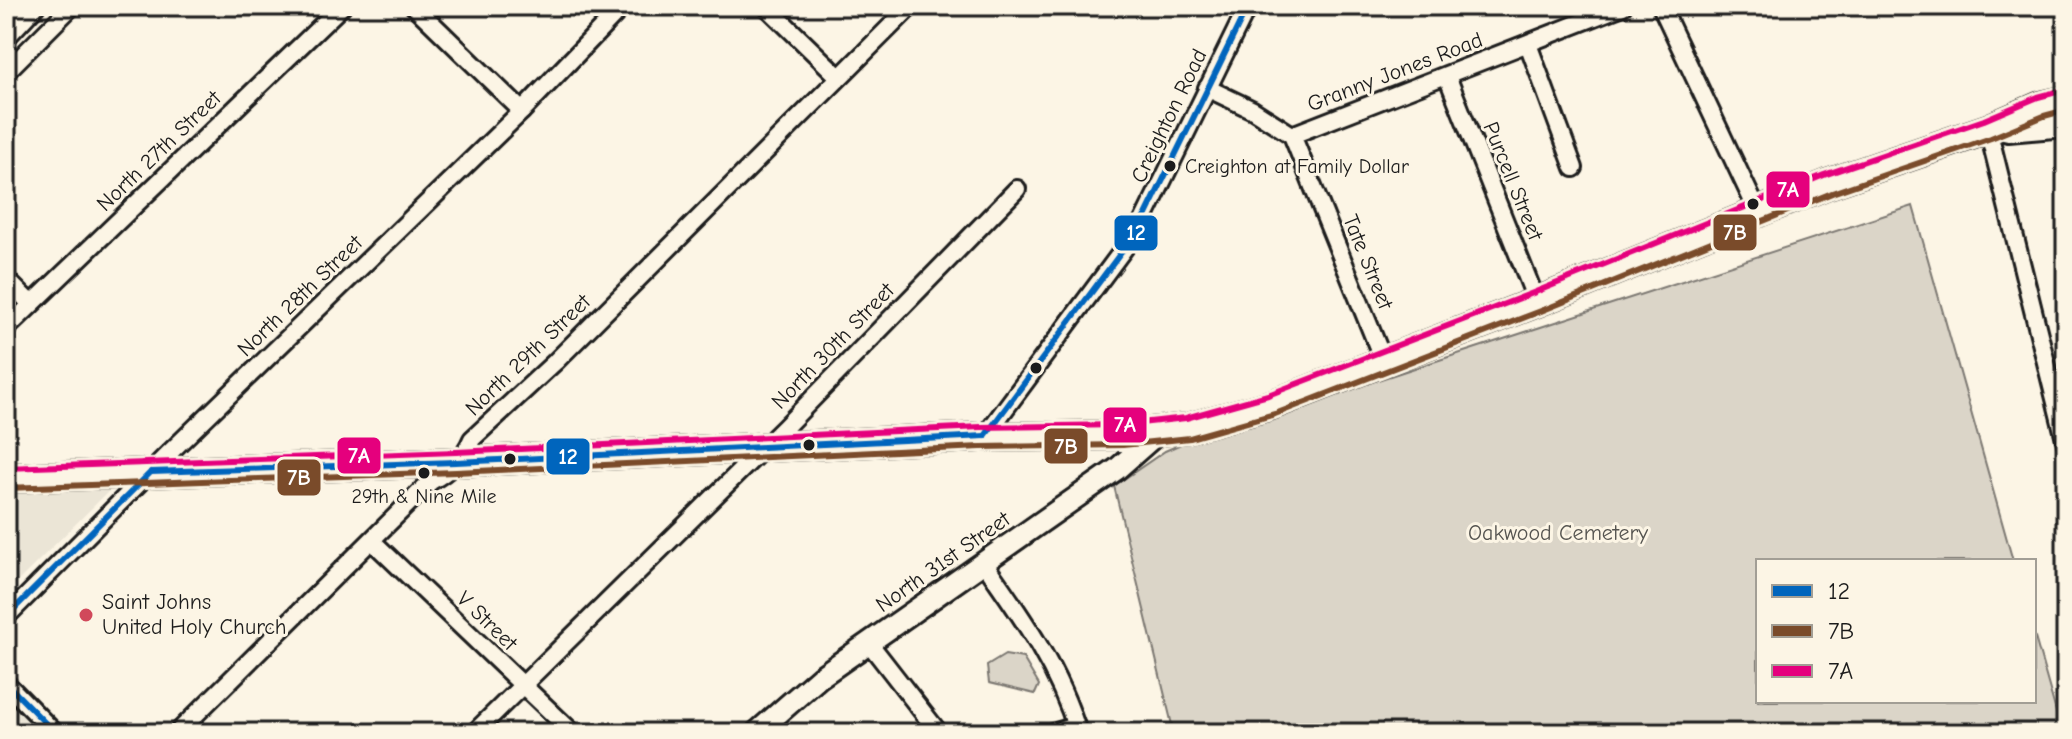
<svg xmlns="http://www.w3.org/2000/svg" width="2072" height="739" font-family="'Comic Neue',sans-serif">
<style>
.built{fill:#ebe5d6}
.green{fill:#dbd5c8;stroke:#7c7872;stroke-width:2}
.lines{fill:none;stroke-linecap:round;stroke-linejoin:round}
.minor-casing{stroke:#1c1c1c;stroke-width:22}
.tertiary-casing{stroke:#1c1c1c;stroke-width:26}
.primary-casing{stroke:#1c1c1c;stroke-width:32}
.minor{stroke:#fcf5e5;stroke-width:16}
.tertiary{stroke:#fcf5e5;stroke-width:20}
.primary{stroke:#fcf5e5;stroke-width:26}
.bus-1-casing{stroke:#fcf5e5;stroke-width:12}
.bus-2-casing{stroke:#fcf5e5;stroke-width:12}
.bus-3-casing{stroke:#fcf5e5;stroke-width:12}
.bus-1{stroke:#0065bd;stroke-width:6}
.bus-2{stroke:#7a4b2a;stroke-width:6}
.bus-3{stroke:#e5007d;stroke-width:6}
.bus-dot{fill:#1c1c1c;stroke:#fcf5e5;stroke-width:3}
.poi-dot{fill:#d1495b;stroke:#fcf5e5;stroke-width:3}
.labels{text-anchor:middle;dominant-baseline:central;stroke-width:6;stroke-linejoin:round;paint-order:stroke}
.bus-label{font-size:20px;fill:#1c1c1c;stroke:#fcf5e5;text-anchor:start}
.street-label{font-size:22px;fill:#1c1c1c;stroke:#fcf5e5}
.park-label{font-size:22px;fill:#555450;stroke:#fcf5e5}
.poi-label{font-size:22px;fill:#1c1c1c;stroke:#fcf5e5;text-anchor:start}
.line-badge{stroke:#fcf5e5;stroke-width:3}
.badge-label{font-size:22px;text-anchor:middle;font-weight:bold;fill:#fff}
</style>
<rect width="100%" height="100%" fill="#fcf5e5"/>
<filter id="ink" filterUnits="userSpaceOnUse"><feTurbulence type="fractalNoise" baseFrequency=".0125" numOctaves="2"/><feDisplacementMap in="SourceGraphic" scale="16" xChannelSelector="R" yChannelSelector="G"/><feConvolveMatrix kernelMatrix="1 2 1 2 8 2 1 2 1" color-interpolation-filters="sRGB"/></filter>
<g filter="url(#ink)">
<g class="built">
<path d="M112 488 6 593V492Z"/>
<path d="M6 695 36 724 27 733H6Z"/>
</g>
<g class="green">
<path d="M1913 206 2013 561H1758V701H2034V634L2062 733H1174L1114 486 1165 451 1181 444Z"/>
<path d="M1005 655 1023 658 1039 685 1035 694 989 683 987 666Z"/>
</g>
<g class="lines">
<defs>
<g id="minor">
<path d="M414 6 522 111"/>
<path d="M766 6 839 77"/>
<path d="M1661 6 1758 212"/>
<path d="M6 38 36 6"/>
<path d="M1528 44 1574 168"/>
<path d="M6 72 72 6"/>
<path d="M1447 76 1537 302"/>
<path d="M1207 88 1253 110 1292 135 1384 362"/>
<path d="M1988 129 2066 443"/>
<path d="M1292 135 1623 6"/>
<path d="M6 279 31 304"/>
<path d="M6 329 342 6"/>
<path d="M985 436 1140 227 1248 6"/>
<path d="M372 541 573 733"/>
<path d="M984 563C1022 617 1059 669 1078 733"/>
<path d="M6 617 166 456 522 111 623 6"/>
<path d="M869 643 939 733"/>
<path d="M6 683 55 733"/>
<path d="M177 733 431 481C447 473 465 457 472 439L555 362 911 6"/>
<path d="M474 733 785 427 1017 189"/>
<path d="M1052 733 1076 726"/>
</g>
<path id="tertiary" d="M756 733 820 677 1117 469 1158 433"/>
<g id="primary">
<path d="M2008 128 2066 123"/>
<path d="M6 478 456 462 981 437 1123 435 1188 428 1271 405 1537 302 1828 184 1988 129 2041 106 2066 100"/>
</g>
</defs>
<use href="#minor" class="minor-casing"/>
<use href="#tertiary" class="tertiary-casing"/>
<use href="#primary" class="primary-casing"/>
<use href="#minor" class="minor"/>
<use href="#tertiary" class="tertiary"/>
<use href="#primary" class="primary"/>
<defs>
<g id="bus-1">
<path d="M985 436 1140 227 1248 6"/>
<path d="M151 472 456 462 985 436"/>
<path d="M6 617 151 472"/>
<path d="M6 683 55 733"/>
</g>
<path id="bus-2" d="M6 488 456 472 981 447 1123 445 1190 438 1275 414 1541 311 1832 193 1991 138 2044 116 2066 110"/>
<path id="bus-3" d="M6 468 456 452 981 427 1122 425 1186 418 1268 395 1533 293 1824 175 1984 120 2038 97 2064 90"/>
</defs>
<use href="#bus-1" class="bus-1-casing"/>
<use href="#bus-2" class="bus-2-casing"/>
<use href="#bus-3" class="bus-3-casing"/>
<use href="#bus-1" class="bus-1"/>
<use href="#bus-2" class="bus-2"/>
<use href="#bus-3" class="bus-3"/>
</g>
</g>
<g class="bus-dot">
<circle cx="1170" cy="166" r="7"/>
<circle cx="1753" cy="204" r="7"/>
<circle cx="1036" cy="368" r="7"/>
<circle cx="809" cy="445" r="7"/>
<circle cx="510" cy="459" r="7"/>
<circle cx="424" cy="473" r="7"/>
</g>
<circle class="poi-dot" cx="86" cy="615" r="8"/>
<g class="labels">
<g class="bus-label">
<text x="1185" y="166">Creighton at Family Dollar</text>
<text x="424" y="496" text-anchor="middle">29th &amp; Nine Mile</text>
</g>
<g class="street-label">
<text transform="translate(1395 72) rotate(-21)">Granny Jones Road</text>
<text transform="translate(1169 116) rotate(-64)">Creighton Road</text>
<text transform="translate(159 151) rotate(-44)">North 27th Street</text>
<text transform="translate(1513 181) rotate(68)">Purcell Street</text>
<text transform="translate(1368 262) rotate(68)">Tate Street</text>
<text transform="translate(300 296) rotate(-44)">North 28th Street</text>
<text transform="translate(833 346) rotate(-46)">North 30th Street</text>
<text transform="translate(528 355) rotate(-44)">North 29th Street</text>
<text transform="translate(943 562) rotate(-35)">North 31st Street</text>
<text transform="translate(487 621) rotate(44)">V Street</text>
</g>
<g class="park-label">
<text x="1558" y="533">Oakwood Cemetery</text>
</g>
<g class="poi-label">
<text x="102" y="602">Saint Johns<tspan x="102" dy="25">United Holy Church</tspan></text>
</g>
</g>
<g class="line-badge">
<rect x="1765" y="170" width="46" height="39" rx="8" fill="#e5007d"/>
<rect x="1712" y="213" width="46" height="39" rx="8" fill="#7a4b2a"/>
<rect x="1113" y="214" width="46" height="38" rx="8" fill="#0065bd"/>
<rect x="1102" y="406" width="46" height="38" rx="8" fill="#e5007d"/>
<rect x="1043" y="427" width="46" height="38" rx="8" fill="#7a4b2a"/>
<rect x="336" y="436" width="46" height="39" rx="8" fill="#e5007d"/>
<rect x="545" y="437" width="46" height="39" rx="8" fill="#0065bd"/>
<rect x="276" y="458" width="46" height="39" rx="8" fill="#7a4b2a"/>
</g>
<g class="badge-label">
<text x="1788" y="197">7A</text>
<text x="1735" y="240">7B</text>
<text x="1136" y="240">12</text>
<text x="1125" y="432">7A</text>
<text x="1066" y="454">7B</text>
<text x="359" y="463">7A</text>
<text x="568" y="464">12</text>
<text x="299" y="485">7B</text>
</g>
<rect width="2072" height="739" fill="none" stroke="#fcf5e5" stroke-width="32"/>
<rect x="16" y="16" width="2040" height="707" fill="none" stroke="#1c1c1c" stroke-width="3" filter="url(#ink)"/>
<rect x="1756" y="559" width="280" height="144" fill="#fcf5e5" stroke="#a29e95" stroke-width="2"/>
<rect x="1772" y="585" width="40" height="12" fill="#0065bd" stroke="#a29e95" stroke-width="2"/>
<text x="1828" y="599" font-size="24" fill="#1c1c1c">12</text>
<rect x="1772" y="625" width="40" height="12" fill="#7a4b2a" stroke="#a29e95" stroke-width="2"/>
<text x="1828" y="639" font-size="24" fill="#1c1c1c">7B</text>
<rect x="1772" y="665" width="40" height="12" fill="#e5007d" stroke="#a29e95" stroke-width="2"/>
<text x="1828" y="679" font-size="24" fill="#1c1c1c">7A</text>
</svg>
